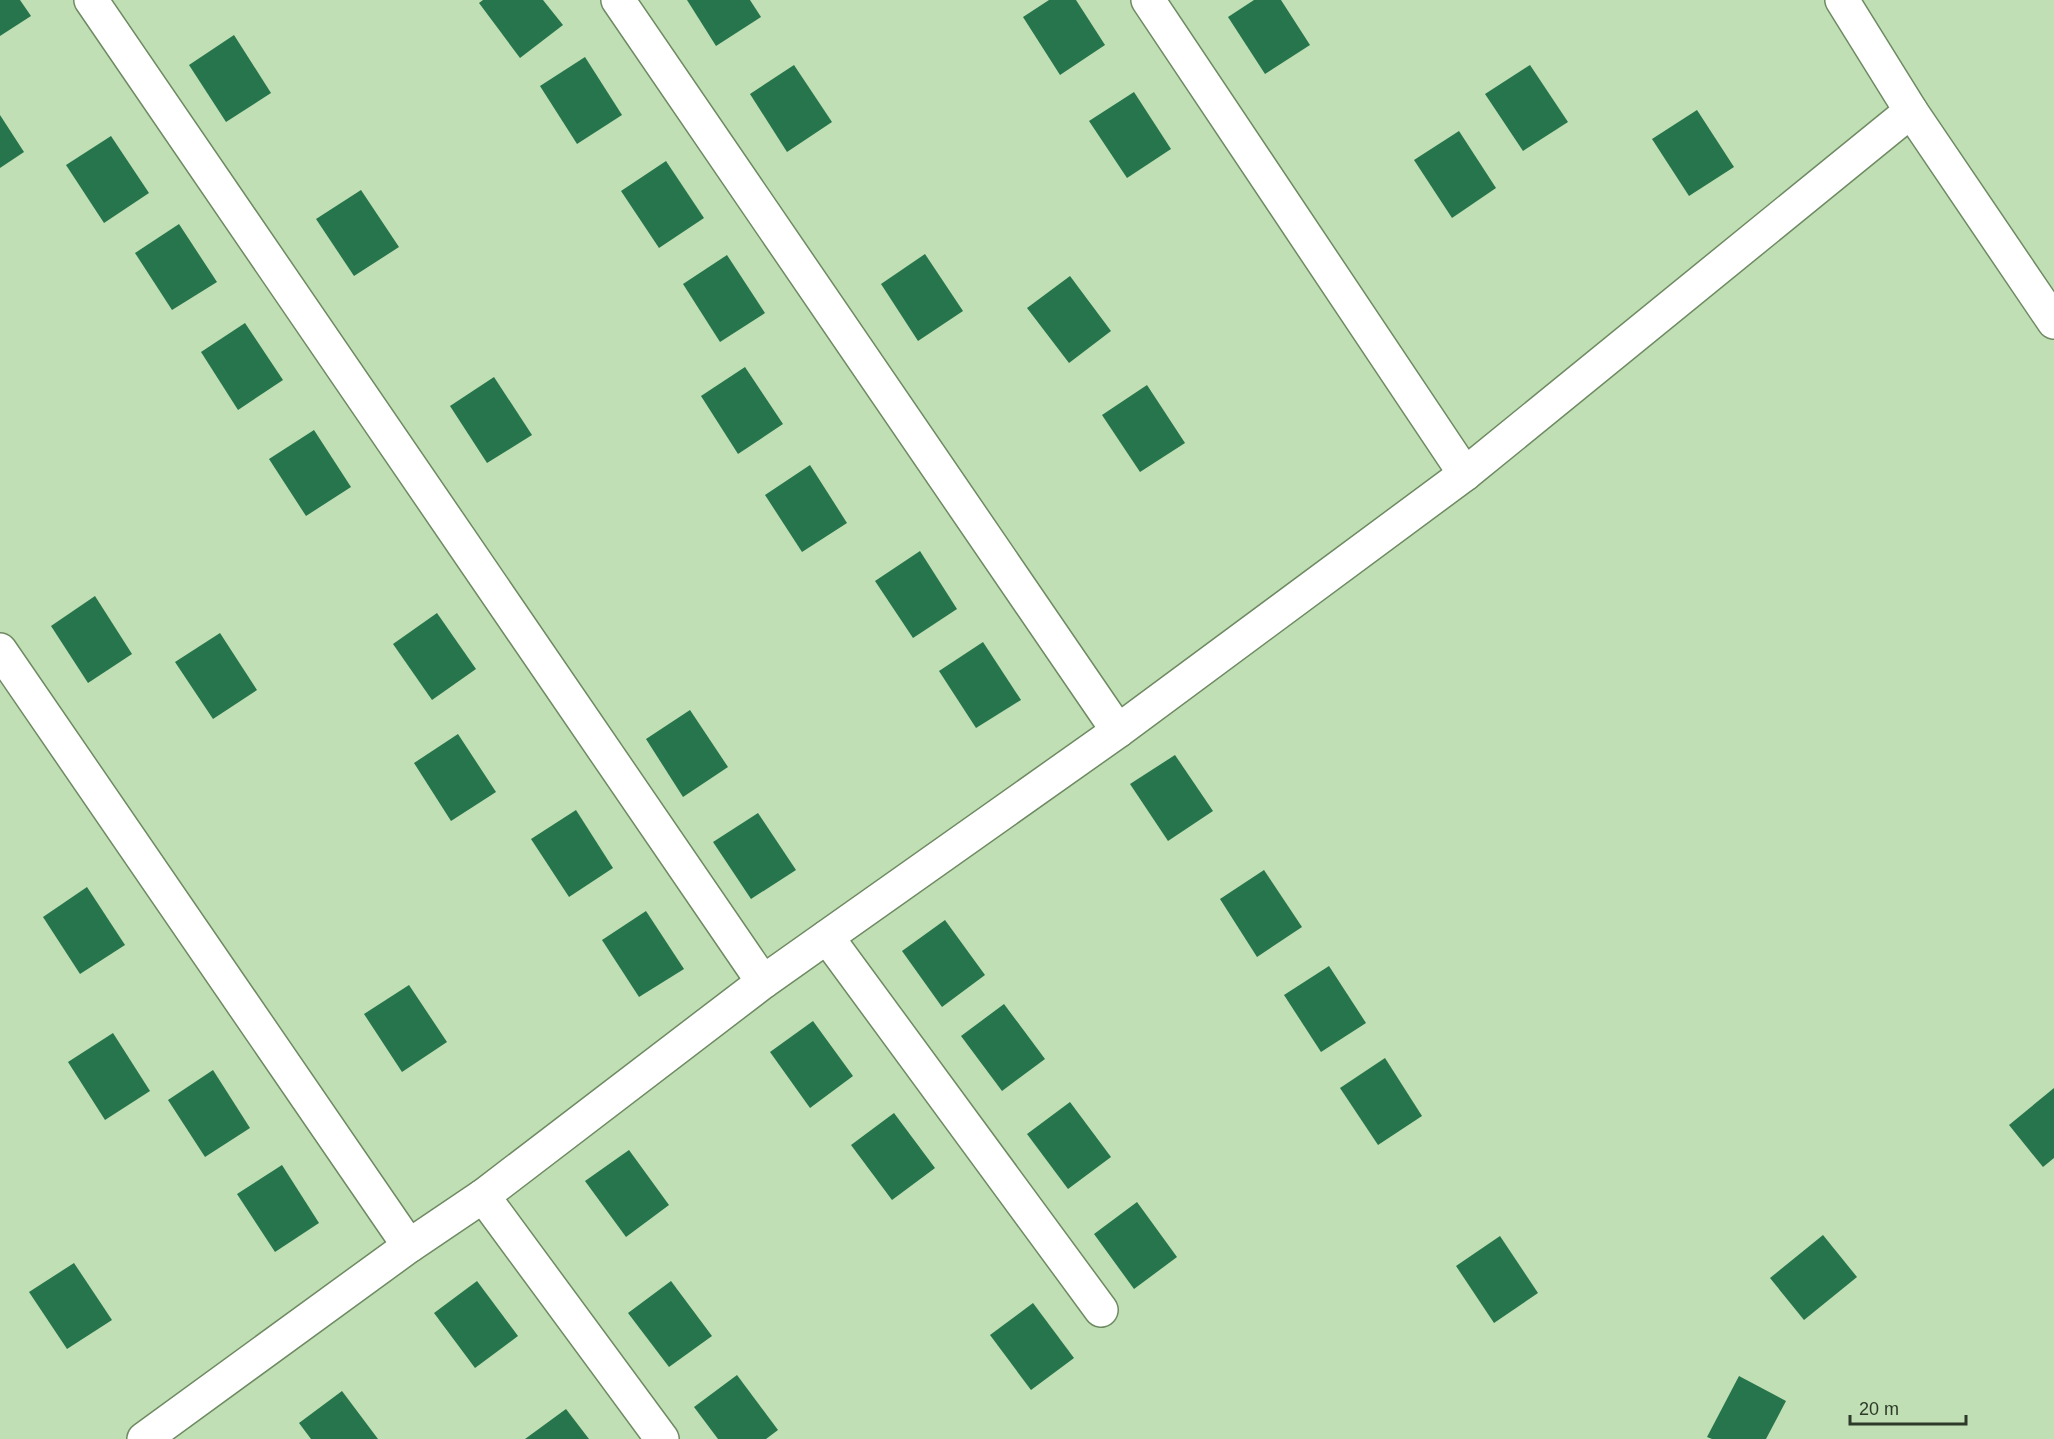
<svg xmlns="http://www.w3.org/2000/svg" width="2054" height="1439" font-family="Helvetica,sans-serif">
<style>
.building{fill:#27754c}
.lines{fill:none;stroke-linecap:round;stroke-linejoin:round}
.street-casing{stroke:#6e8a62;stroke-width:36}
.secondary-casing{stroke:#6e8a62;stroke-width:36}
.street{stroke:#fff;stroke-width:33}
.secondary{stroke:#fff;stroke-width:33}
</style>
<rect width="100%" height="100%" fill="#c0dfb4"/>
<g class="building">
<path d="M0 0H20L31 16 0 36Z"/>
<path d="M483 0H543L563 25 520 58 479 3Z"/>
<path d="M687 0H750L761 17 716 46Z"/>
<path d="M1049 0H1076L1105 45 1060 75 1023 17Z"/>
<path d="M1254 0H1281L1310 45 1265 74 1228 17Z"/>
<path d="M234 35 271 93 226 122 189 65Z"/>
<path d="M585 57 622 115 577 144 540 86Z"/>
<path d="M794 65 832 122 787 152 750 94Z"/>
<path d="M1530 65 1568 122 1523 151 1485 94Z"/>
<path d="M1134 92 1171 149 1127 178 1089 121Z"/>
<path d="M1697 110 1734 167 1689 196 1652 139Z"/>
<path d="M0 115 24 152 0 168Z"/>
<path d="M1459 131 1496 188 1452 218 1414 160Z"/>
<path d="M111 136 149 193 104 223 66 165Z"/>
<path d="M666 161 704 218 659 248 621 191Z"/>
<path d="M361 190 399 247 354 276 316 219Z"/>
<path d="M179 224 217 282 172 310 135 253Z"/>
<path d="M925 254 963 311 918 341 881 284Z"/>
<path d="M727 255 765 313 720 342 683 284Z"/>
<path d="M1070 276 1111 331 1069 363 1027 308Z"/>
<path d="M245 323 283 380 238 410 201 352Z"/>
<path d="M745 367 783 424 738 454 701 396Z"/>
<path d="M494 377 532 435 487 463 450 406Z"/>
<path d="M1147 385 1185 443 1140 472 1102 415Z"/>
<path d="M314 430 351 487 306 516 269 459Z"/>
<path d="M810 465 847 523 802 552 765 495Z"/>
<path d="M920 551 957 609 913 638 875 581Z"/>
<path d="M95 596 132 654 88 683 51 626Z"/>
<path d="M437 613 476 669 432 700 393 644Z"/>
<path d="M220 633 257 690 213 719 175 662Z"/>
<path d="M983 642 1021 700 976 728 939 671Z"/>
<path d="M690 710 728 767 683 797 646 739Z"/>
<path d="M458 734 496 792 451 821 414 763Z"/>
<path d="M1175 755 1213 811 1168 841 1130 784Z"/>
<path d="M576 810 613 868 569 897 531 839Z"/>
<path d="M758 813 796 870 751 899 713 842Z"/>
<path d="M1264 870 1302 927 1257 957 1220 899Z"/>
<path d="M87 887 125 945 80 974 43 917Z"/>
<path d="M646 911 684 969 639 997 602 940Z"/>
<path d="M945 920 985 975 942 1007 902 951Z"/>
<path d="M1329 966 1366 1023 1321 1052 1284 995Z"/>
<path d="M409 985 447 1042 402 1072 364 1014Z"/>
<path d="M1004 1004 1045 1059 1002 1091 961 1036Z"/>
<path d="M813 1021 853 1076 810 1108 770 1052Z"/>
<path d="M113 1033 150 1091 105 1120 68 1062Z"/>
<path d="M1385 1058 1422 1116 1378 1145 1340 1088Z"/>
<path d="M213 1070 250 1128 205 1157 168 1100Z"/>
<path d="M2054 1088V1158L2043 1167 2009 1125Z"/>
<path d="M1070 1102 1111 1157 1068 1189 1027 1134Z"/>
<path d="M894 1113 935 1168 892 1200 851 1145Z"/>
<path d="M629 1150 669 1205 626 1237 585 1181Z"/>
<path d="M282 1165 319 1223 275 1252 237 1194Z"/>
<path d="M1137 1202 1177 1257 1134 1289 1094 1234Z"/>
<path d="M1823 1235 1857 1277 1804 1320 1770 1278Z"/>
<path d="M1500 1236 1538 1293 1494 1323 1456 1266Z"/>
<path d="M74 1263 112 1320 67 1349 29 1292Z"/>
<path d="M477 1281 518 1336 475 1368 434 1313Z"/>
<path d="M671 1281 712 1336 669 1367 628 1313Z"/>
<path d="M1033 1303 1074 1358 1031 1390 990 1335Z"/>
<path d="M737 1375 778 1430 766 1439H718L694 1407Z"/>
<path d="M1739 1376 1786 1401 1766 1439H1712L1707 1437Z"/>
<path d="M342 1391 378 1439H311L299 1423Z"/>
<path d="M566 1409 589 1439H525Z"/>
</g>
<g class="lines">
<defs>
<g id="street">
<path d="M91 0 763 982"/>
<path d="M618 0 1118 731"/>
<path d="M1148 0 1465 474"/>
<path d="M0 650 409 1246"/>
<path d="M827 937 1101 1310"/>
<path d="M483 1196 662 1439"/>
<path d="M144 1439 409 1246 483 1196 763 982 1118 731 1465 474 1911 111"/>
</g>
<path id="secondary" d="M1842 0 1911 111 2054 322"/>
</defs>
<use href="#street" class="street-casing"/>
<use href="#secondary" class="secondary-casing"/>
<use href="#street" class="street"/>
<use href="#secondary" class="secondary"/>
</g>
<path d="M1850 1415v9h116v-9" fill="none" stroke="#2e3a29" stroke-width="3"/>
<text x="1859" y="1415" font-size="18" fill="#2e3a29" stroke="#c0dfb4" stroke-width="4.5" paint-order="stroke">20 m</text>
</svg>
